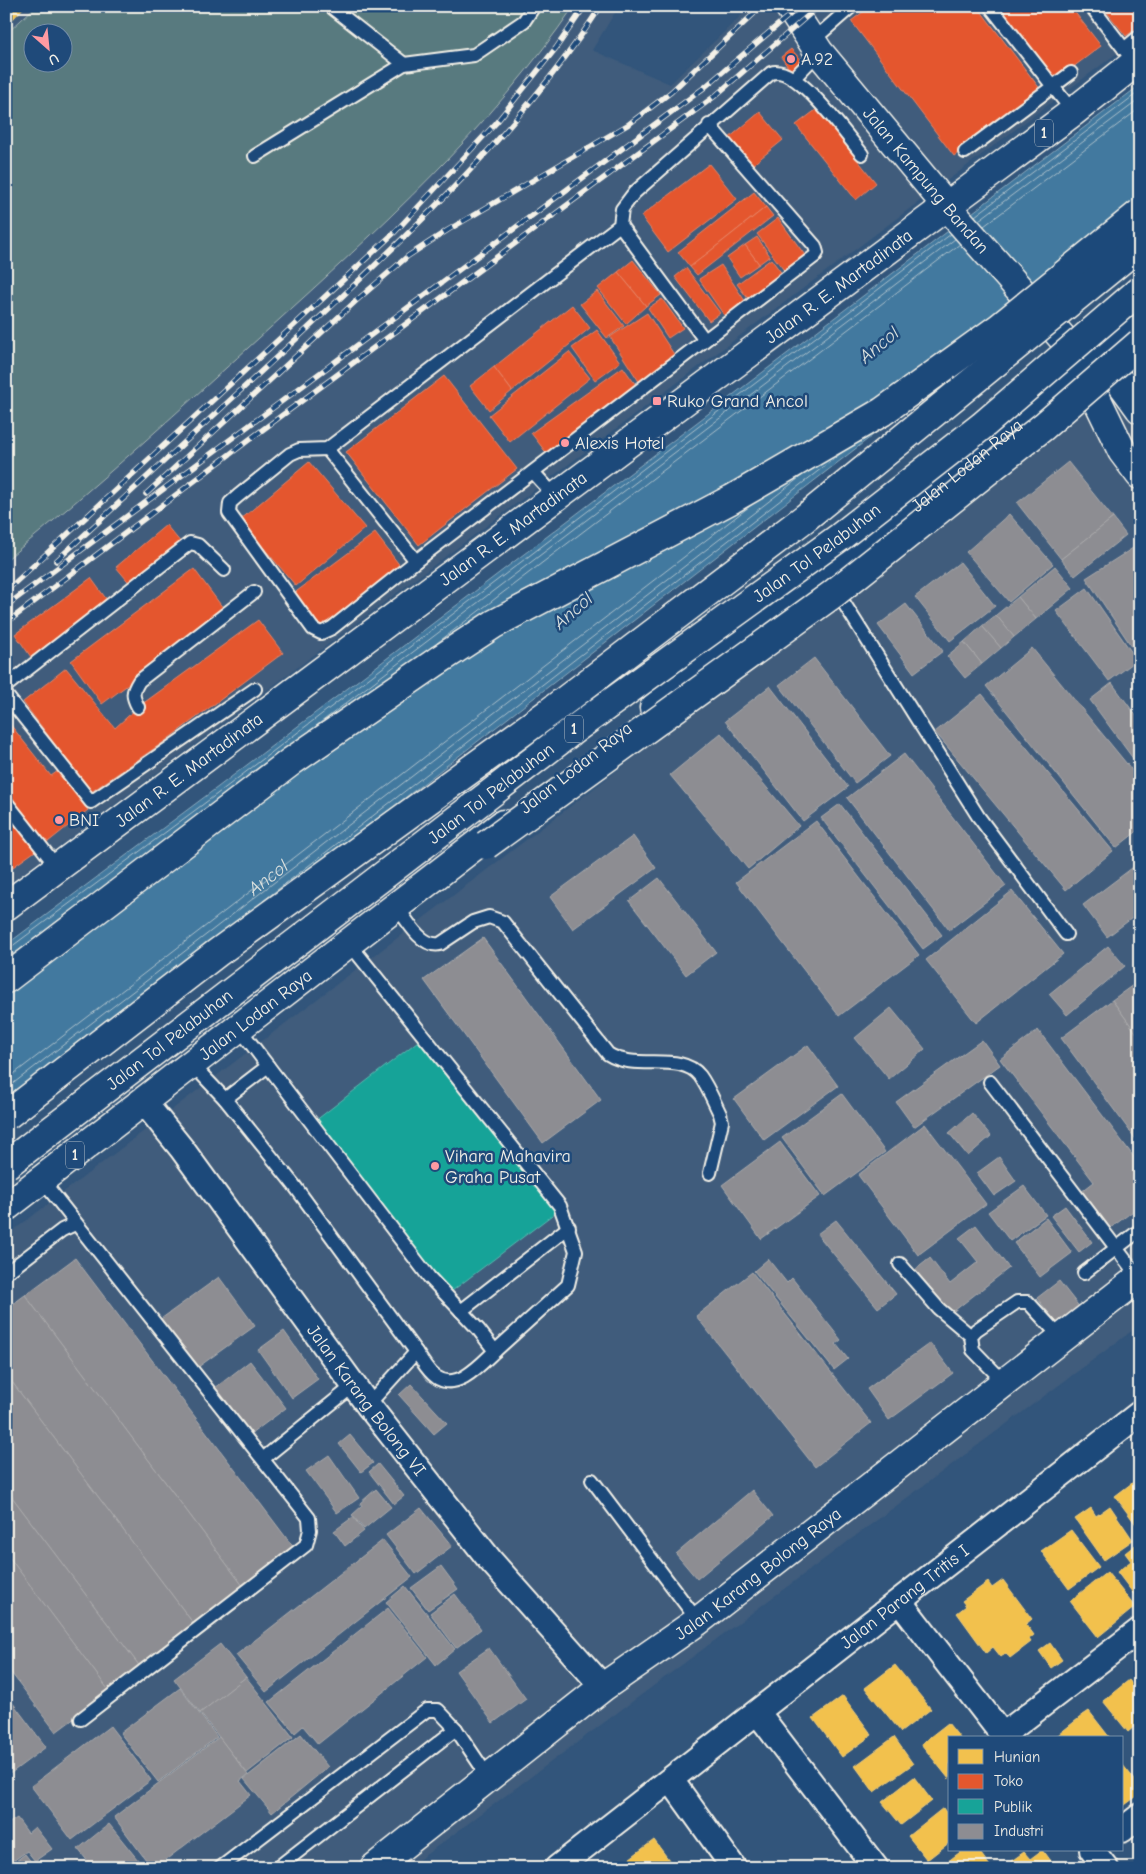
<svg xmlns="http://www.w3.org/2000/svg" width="1146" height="1874" font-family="'Comic Neue',sans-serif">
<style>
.built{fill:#3f5c7c;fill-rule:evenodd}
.green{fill:#597a7f;stroke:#a6b6b4;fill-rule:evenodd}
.water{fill:#42799f;stroke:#89a9bc}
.homes{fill:#f2c14e;stroke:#f3cf7c}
.shops{fill:#e4572e;stroke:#e98566}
.public{fill:#17a398;stroke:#59bab0}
.industry{fill:#8d8d92;stroke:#acabac}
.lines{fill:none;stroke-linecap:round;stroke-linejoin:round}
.shore{stroke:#adc1cb;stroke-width:1}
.lane-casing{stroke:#f4f1e8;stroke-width:16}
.street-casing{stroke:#f4f1e8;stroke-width:28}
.secondary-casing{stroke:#f4f1e8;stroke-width:31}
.highway-casing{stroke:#f4f1e8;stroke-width:31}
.lane{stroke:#1f4a7a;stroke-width:12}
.street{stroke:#1f4a7a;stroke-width:24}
.secondary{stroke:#1f4a7a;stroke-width:28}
.highway{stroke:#1f4a7a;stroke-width:28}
.rail-casing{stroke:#f4f1e8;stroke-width:5.5}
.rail{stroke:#1f4a7a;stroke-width:4;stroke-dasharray:11;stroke-linecap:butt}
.highway-bridge-casing{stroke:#f4f1e8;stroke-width:31;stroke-linecap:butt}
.highway-bridge{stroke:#1f4a7a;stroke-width:28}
.poi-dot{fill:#ff9aa2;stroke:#1f4a7a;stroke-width:2}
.labels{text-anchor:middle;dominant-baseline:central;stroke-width:5;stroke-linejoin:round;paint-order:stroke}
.shield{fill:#1f4a7a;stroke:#b4bfc7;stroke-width:1}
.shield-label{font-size:16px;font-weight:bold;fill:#f4f1e8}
.poi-label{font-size:18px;fill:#f4f1e8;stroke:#1f4a7a;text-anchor:start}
.street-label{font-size:18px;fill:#f4f1e8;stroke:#1f4a7a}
.water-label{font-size:19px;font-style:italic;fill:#d9dfdd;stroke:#1f4a7a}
</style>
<rect width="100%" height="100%" fill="#32557b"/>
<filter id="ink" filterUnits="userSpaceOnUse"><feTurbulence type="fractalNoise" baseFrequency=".02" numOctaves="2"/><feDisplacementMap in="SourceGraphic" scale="10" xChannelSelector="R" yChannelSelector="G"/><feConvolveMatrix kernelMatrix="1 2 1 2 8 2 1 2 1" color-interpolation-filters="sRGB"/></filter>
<g filter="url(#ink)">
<g class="built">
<path d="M6 6H619L592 50 670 84 751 6H1140V36L6 886ZM32 32H62V62H32Z"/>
<path d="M1140 361V1325L408 1868H6V1236L1059 434Z"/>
</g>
<path class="green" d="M36 6H574C490 129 379 229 270 328 183 407 97 486 6 560V34ZM32 32H62V62H32Z"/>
<path class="water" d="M1140 85V223L1023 319 282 893 6 1103V945L218 787Z"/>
<g class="homes">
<path d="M6 6H25L12 20 6 14Z"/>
<path d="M6 14 12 20 6 26Z"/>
<path d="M1136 1480 1140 1484V1530L1115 1496Z"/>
<path d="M1110 1506 1133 1540 1104 1560 1075 1519 1091 1508 1096 1516Z"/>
<path d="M1071 1530 1099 1567 1069 1589 1041 1551Z"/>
<path d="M1135 1545 1140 1552 1139 1601 1117 1572 1131 1561 1125 1553Z"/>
<path d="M1107 1572 1135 1607 1098 1637 1070 1601Z"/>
<path d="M1003 1580 1032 1619 1026 1624 1034 1635 1029 1639 1031 1642 1010 1658 1006 1653 1001 1657 993 1647 986 1653 957 1613 966 1606 962 1601 988 1582 992 1588Z"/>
<path d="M1050 1643 1062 1660 1051 1668 1039 1651Z"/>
<path d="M895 1665 931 1709 901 1732 865 1688Z"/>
<path d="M1129 1680 1140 1694V1722L1128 1732 1103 1701Z"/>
<path d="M843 1696 872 1735 842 1757 813 1718Z"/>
<path d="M1089 1711 1110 1738H1054L1083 1715Z"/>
<path d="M948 1723 960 1738H950L949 1779 921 1744Z"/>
<path d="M894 1737 913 1764 874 1792 855 1766Z"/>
<path d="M1122 1764 1140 1786V1794L1122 1807Z"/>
<path d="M914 1777 932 1801 901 1825 882 1802Z"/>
<path d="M943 1808 950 1818V1842L927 1860 908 1836Z"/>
<path d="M654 1840 675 1868H617Z"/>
<path d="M963 1850H978L990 1866 939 1868Z"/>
<path d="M1042 1850 1055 1868H1014L1010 1862 1024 1852 1030 1859Z"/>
</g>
<g class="shops">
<path d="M871 6H977L1041 90 954 156 851 21Z"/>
<path d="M993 6H1070L1101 46 1052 83Z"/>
<path d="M1102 6H1140V26L1126 36Z"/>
<path d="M791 49 802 61 790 70 781 57Z"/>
<path d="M817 109 876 183 856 200 796 125Z"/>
<path d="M760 112 783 140 751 166 728 139Z"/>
<path d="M709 164 737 199 668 252 641 216Z"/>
<path d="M754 192 766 207 690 267 678 252Z"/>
<path d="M766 207 773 216 697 275 690 267Z"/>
<path d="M778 218 807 258 786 273 757 234Z"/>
<path d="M757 237 770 256 759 264 745 245Z"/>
<path d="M745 245 759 264 740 277 727 258Z"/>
<path d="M771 259 783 275 749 300 737 284Z"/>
<path d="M633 260 661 295 646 306 618 272Z"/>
<path d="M721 265 747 304 726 318 699 279Z"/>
<path d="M686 268 720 313 709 321 675 277Z"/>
<path d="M618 272 646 306 626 324 598 288Z"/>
<path d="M597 291 624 326 607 338 580 304Z"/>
<path d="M662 299 683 328 668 338 648 308Z"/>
<path d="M572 305 590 328 512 391 494 367Z"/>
<path d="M647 313 677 359 640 383 610 337Z"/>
<path d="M597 330 620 362 595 380 572 348Z"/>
<path d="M569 352 590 378 510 442 489 415Z"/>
<path d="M494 367 512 391 489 410 470 386Z"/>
<path d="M623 367 638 388 548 455 531 433Z"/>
<path d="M444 376 517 469 419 545 346 452Z"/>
<path d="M309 462 365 528 296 586 240 520Z"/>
<path d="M166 525 182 544 132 586 116 567Z"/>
<path d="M375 533 401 567 319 628 293 594Z"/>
<path d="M194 569 226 612 102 704 71 661Z"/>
<path d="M91 578 107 600 31 657 15 634Z"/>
<path d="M258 620 283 653 165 741 91 792 23 702 66 668 115 728 138 707Z"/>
<path d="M6 719 51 776 58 771 88 810 43 846 6 799Z"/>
<path d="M6 809 38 849 6 872Z"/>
</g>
<path class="public" d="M422 1038 556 1212 448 1294 315 1121Z"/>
<g class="industry">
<path d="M1068 462 1113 518 1061 559 1017 503Z"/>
<path d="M1009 514 1053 564 1009 602 966 552Z"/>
<path d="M1113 518 1126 535 1075 576 1061 559Z"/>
<path d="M1133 548 1140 558V659L1086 578Z"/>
<path d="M960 562 995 606 950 641 915 597Z"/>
<path d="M1055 566 1073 588 1036 619 1018 597Z"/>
<path d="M1087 588 1137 660 1109 681 1056 611Z"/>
<path d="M1018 597 1036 619 1014 637 996 615Z"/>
<path d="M906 604 943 651 914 673 878 625Z"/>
<path d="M996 615 1014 637 1001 648 982 626Z"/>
<path d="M982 626 1001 648 982 664 964 642Z"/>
<path d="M964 642 982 664 965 678 947 656Z"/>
<path d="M1032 648 1140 780V829L1116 848 986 686Z"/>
<path d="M814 658 890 756 855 783 779 685Z"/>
<path d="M1112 683 1140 721V768L1090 700Z"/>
<path d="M770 686 848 787 803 821 725 721Z"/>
<path d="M982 694 1113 851 1066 890 935 732Z"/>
<path d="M721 733 799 826 748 869 670 775Z"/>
<path d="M904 754 1006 886 949 930 847 798Z"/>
<path d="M840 804 942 935 923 949 821 818Z"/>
<path d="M816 821 919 955 839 1016 736 882Z"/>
<path d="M633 836 656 868 573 929 550 897Z"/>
<path d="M1140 862V912L1107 937 1083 905Z"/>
<path d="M659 878 716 952 686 975 629 901Z"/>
<path d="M1012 891 1063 954 976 1023 926 960Z"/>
<path d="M483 938 601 1100 543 1143 424 980Z"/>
<path d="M1108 946 1125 966 1067 1015 1049 994Z"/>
<path d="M1140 980V1038L1112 1000Z"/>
<path d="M1112 1000 1140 1038V1145L1061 1038Z"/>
<path d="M891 1008 925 1049 889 1079 855 1038Z"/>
<path d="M1038 1030 1140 1165V1206L1109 1229 1081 1192 1094 1182 1000 1059Z"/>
<path d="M982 1040 1000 1065 914 1127 896 1102Z"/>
<path d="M808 1045 838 1086 764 1140 734 1099Z"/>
<path d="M842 1094 885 1152 825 1196 782 1138Z"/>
<path d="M972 1113 991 1136 968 1156 949 1133Z"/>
<path d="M925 1124 986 1204 918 1255 858 1175Z"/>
<path d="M780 1142 820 1196 761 1239 722 1185Z"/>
<path d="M999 1157 1016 1181 994 1196 977 1173Z"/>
<path d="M1024 1186 1046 1215 1010 1241 988 1212Z"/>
<path d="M1065 1206 1092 1242 1079 1252 1051 1216Z"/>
<path d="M1046 1218 1072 1253 1040 1277 1014 1243Z"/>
<path d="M836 1220 896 1294 878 1308 817 1234Z"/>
<path d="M976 1225 1009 1268 950 1314 915 1270 930 1258 950 1284 978 1262 959 1238Z"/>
<path d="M75 1258 297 1552 246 1590 25 1295Z"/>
<path d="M768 1259 787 1283 792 1278 841 1340 836 1344 848 1359 834 1370 754 1271Z"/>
<path d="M752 1272 871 1423 815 1467 696 1316Z"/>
<path d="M219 1277 255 1326 194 1370 158 1321Z"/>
<path d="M1059 1281 1081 1309 1059 1326 1037 1298Z"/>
<path d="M25 1295 246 1590 196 1627 6 1374V1309Z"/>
<path d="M284 1331 318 1379 292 1398 258 1350Z"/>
<path d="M930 1343 953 1373 889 1420 867 1389Z"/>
<path d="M250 1361 286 1408 251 1434 215 1388Z"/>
<path d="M6 1374 196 1627 141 1668 6 1489Z"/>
<path d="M411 1384 447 1423 434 1434 399 1395Z"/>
<path d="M350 1435 373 1463 361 1472 339 1444Z"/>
<path d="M329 1455 359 1498 337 1513 306 1471Z"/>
<path d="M378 1464 404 1496 394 1504 369 1472Z"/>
<path d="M6 1489 141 1668 110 1692 6 1553Z"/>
<path d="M376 1489 391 1507 364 1529 352 1515 362 1506 360 1503Z"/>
<path d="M752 1490 773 1516 697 1579 676 1554Z"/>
<path d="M421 1508 452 1546 416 1574 386 1535Z"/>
<path d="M353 1517 364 1531 345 1546 334 1531Z"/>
<path d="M383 1540 412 1577 266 1692 236 1655Z"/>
<path d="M6 1553 110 1692 56 1732 6 1666Z"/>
<path d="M441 1566 458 1589 428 1610 411 1588Z"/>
<path d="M405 1586 455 1649 436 1665 386 1602Z"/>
<path d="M455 1594 481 1629 456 1648 430 1613Z"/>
<path d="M388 1608 427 1657 318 1744 303 1726 295 1733 269 1702Z"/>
<path d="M220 1644 246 1677 200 1713 174 1679Z"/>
<path d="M489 1648 526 1699 493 1723 456 1671Z"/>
<path d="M246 1677 293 1737 247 1773 200 1713Z"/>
<path d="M180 1688 217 1737 158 1782 120 1733Z"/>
<path d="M6 1694 46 1747 11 1773 6 1766Z"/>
<path d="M110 1726 151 1780 72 1840 31 1786Z"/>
<path d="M301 1734 328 1767 272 1813 244 1779Z"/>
<path d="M219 1737 248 1775 240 1781 251 1795 155 1868H152L114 1817Z"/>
<path d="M17 1818 28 1833 35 1827 52 1849 35 1861 27 1851 6 1866V1825Z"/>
<path d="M109 1824 142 1865 139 1868H93L78 1849Z"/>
<path d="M25 1854 36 1868H7Z"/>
</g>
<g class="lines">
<g class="shore">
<path d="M975 216 1140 91"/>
<path d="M979 220 1140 99"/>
<path d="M984 226 1140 108"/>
<path d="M437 643 960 244"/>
<path d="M316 726 955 239"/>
<path d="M263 901 844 451"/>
<path d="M6 949 11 947 221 791 951 234"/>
<path d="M6 955 15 953 69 912"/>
<path id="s1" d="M6 1080 754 503"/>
<path d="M6 1089 803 475"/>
</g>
<defs>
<g id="lane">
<path d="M330 6 404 64"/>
<path d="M990 6 1073 112"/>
<path d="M1091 6 1135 63"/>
<path d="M811 42 852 6"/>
<path d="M1124 49 1140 36"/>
<path d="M794 78 819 52"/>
<path d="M709 125 815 246 817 253 815 256 416 561 332 628 321 633 313 629 229 513 230 503 238 496 290 454 299 450 327 449 620 225 622 209 634 193 771 73C796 63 847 136 862 154"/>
<path d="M965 152 1071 73"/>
<path d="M255 156 404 64 474 55 524 21 534 6"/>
<path d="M620 225 704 339"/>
<path d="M327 449 416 561"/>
<path d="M533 472 555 496"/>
<path d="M835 589 978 816 1066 934"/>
<path d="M6 686 190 543 198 545 224 570"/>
<path d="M6 695 91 802 255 689"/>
<path d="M138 707C132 696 132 692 139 681L254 592"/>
<path d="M6 802 57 867"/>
<path d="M396 905C406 919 421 948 440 944L473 922 489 917 503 922 608 1054C636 1072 681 1051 700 1076 708 1087 714 1102 720 1114L722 1122 710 1173"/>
<path d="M239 1028 268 1066 225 1099 294 1185 416 1352C422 1360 428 1372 436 1377 457 1392 481 1364 495 1351"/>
<path d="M192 1064 225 1099"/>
<path d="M268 1066 429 1277 478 1329 495 1351 568 1285 576 1251 560 1206 348 942"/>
<path d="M990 1082 1139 1278"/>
<path d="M42 1180 309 1518 310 1530 306 1545 81 1719"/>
<path d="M900 1264 939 1309 971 1336 973 1350 1004 1382"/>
<path d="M6 1273 62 1230 75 1224"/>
<path d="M1084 1273 1140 1230"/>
<path d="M461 1311 569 1227"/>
<path d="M971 1336 976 1330 1017 1302H1028L1061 1338"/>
<path d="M368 1405 416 1352"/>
<path d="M264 1458 353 1386"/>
<path d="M592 1480 698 1621"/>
<path d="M220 1868 427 1710H438L456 1729 489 1778"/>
<path d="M277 1868 456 1729"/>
</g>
<g id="street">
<path id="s2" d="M144 1102 182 1149 368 1405 490 1560 603 1687"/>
<path d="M900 1602 1005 1738"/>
<path d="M758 1713 876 1868"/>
<path d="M1003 1735 1140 1630"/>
<path d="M671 1780 734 1868"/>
<path d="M1122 1830 1140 1816"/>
<path d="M1092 1850 1106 1868"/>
<path id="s3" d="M557 1868 1140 1413"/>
</g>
<g id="secondary">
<path id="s4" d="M789 6 819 52 955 216 1073 350 1122 451 1140 475"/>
<path d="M1091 356C1109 362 1128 393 1140 409"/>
<path id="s5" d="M374 1868 603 1687 698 1621 1140 1277"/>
</g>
<g id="highway">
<path id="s6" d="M654 708C818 582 984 458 1140 321"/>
<path id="s7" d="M6 906 1073 112 1140 59"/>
<path d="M6 979 292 761 439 660"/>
<path id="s8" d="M6 1207 503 824"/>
</g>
</defs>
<use href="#lane" class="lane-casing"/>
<use href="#street" class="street-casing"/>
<use href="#secondary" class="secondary-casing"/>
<use href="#highway" class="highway-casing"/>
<use href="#lane" class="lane"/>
<use href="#street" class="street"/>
<use href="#secondary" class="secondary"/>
<use href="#highway" class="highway"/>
<defs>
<g id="rail">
<path d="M146 494 357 300 408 256 448 230 629 124 671 92 762 6"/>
<path d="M56 561C139 484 223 407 306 330 413 231 521 129 601 6"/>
<path d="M6 591 395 232 496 123 556 48 585 6"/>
<path d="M6 606 705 87 800 6"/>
<path d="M6 623 250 439 715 96 819 6"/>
</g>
</defs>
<use href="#rail" class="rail-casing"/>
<use href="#rail" class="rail"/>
<defs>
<g id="highway-bridge">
<path d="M439 660 494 624 732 499 882 412 1000 327 1140 213"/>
<path d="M486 845 833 594 1044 426 1140 343"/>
<path d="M6 1116 217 953 547 714 805 518 1140 245"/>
<path id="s9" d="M6 1165 576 728 840 537 982 426 1140 290"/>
</g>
</defs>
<use href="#highway-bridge" class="highway-bridge-casing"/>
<use href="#highway-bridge" class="highway-bridge"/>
</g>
</g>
<g class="poi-dot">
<circle cx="791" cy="59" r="5"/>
<rect x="652" y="396" width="10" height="10" rx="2.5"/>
<circle cx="565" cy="443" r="5"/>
<circle cx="59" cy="820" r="5"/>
<circle cx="435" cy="1166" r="5"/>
</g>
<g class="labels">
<g class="shield">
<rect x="1035" y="119.5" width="18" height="27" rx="4"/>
<rect x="565" y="715.5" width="18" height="27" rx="4"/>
<rect x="66" y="1141.5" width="18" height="27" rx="4"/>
</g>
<g class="shield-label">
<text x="1044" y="133">1</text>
<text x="574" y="729">1</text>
<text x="75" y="1155">1</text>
</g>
<g class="poi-label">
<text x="801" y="59">A.92</text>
<text x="667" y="401">Ruko Grand Ancol</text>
<text x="575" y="443">Alexis Hotel</text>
<text x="69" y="820">BNI</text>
<text x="445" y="1156">Vihara Mahavira<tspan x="445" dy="21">Graha Pusat</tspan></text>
</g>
<g class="street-label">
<text stroke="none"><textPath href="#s4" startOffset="222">Jalan Kampung Bandan</textPath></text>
<text stroke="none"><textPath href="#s7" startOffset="1038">Jalan R. E. Martadinata</textPath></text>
<text stroke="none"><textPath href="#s6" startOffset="396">Jalan Lodan Raya</textPath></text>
<text stroke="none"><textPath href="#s7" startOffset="632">Jalan R. E. Martadinata</textPath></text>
<text stroke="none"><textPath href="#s9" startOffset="1016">Jalan Tol Pelabuhan</textPath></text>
<text transform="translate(576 768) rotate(-38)">Jalan Lodan Raya</text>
<text stroke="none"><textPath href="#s7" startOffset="228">Jalan R. E. Martadinata</textPath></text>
<text stroke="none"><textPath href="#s9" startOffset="611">Jalan Tol Pelabuhan</textPath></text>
<text stroke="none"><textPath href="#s8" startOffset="315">Jalan Lodan Raya</textPath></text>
<text stroke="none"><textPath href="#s9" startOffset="206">Jalan Tol Pelabuhan</textPath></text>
<text stroke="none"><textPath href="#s2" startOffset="372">Jalan Karang Bolong VI</textPath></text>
<text stroke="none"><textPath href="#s5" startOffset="484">Jalan Karang Bolong Raya</textPath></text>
<text stroke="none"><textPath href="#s3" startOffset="441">Jalan Parang Tritis I</textPath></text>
</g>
<g class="water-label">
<text transform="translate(879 345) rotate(-40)">Ancol</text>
<text transform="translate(573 611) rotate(-41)">Ancol</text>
<text stroke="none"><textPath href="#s1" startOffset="331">Ancol</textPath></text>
</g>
</g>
<rect width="1146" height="1874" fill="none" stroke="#1f4a7a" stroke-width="25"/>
<rect x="12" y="12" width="1121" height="1849" fill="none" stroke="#f4f1e8" stroke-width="2" filter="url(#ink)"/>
<rect x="948" y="1736" width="175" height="115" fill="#1f4a7a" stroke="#748da6"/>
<rect x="958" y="1749" width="25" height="15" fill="#f2c14e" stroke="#748da6"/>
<text x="994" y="1762" font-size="15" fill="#f4f1e8">Hunian</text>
<rect x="958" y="1774" width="25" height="15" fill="#e4572e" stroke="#748da6"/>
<text x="994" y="1786" font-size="15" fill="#f4f1e8">Toko</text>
<rect x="958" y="1799" width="25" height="15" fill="#17a398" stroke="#748da6"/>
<text x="994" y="1812" font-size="15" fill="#f4f1e8">Publik</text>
<rect x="958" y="1824" width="25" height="15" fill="#8d8d92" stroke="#748da6"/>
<text x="994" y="1836" font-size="15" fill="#f4f1e8">Industri</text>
<g transform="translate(48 48) rotate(153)"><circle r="24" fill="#1f4a7a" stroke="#748da6"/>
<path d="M0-4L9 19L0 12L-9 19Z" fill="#ff9aa2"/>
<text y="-8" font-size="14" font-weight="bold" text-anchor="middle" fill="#f4f1e8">U</text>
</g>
</svg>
